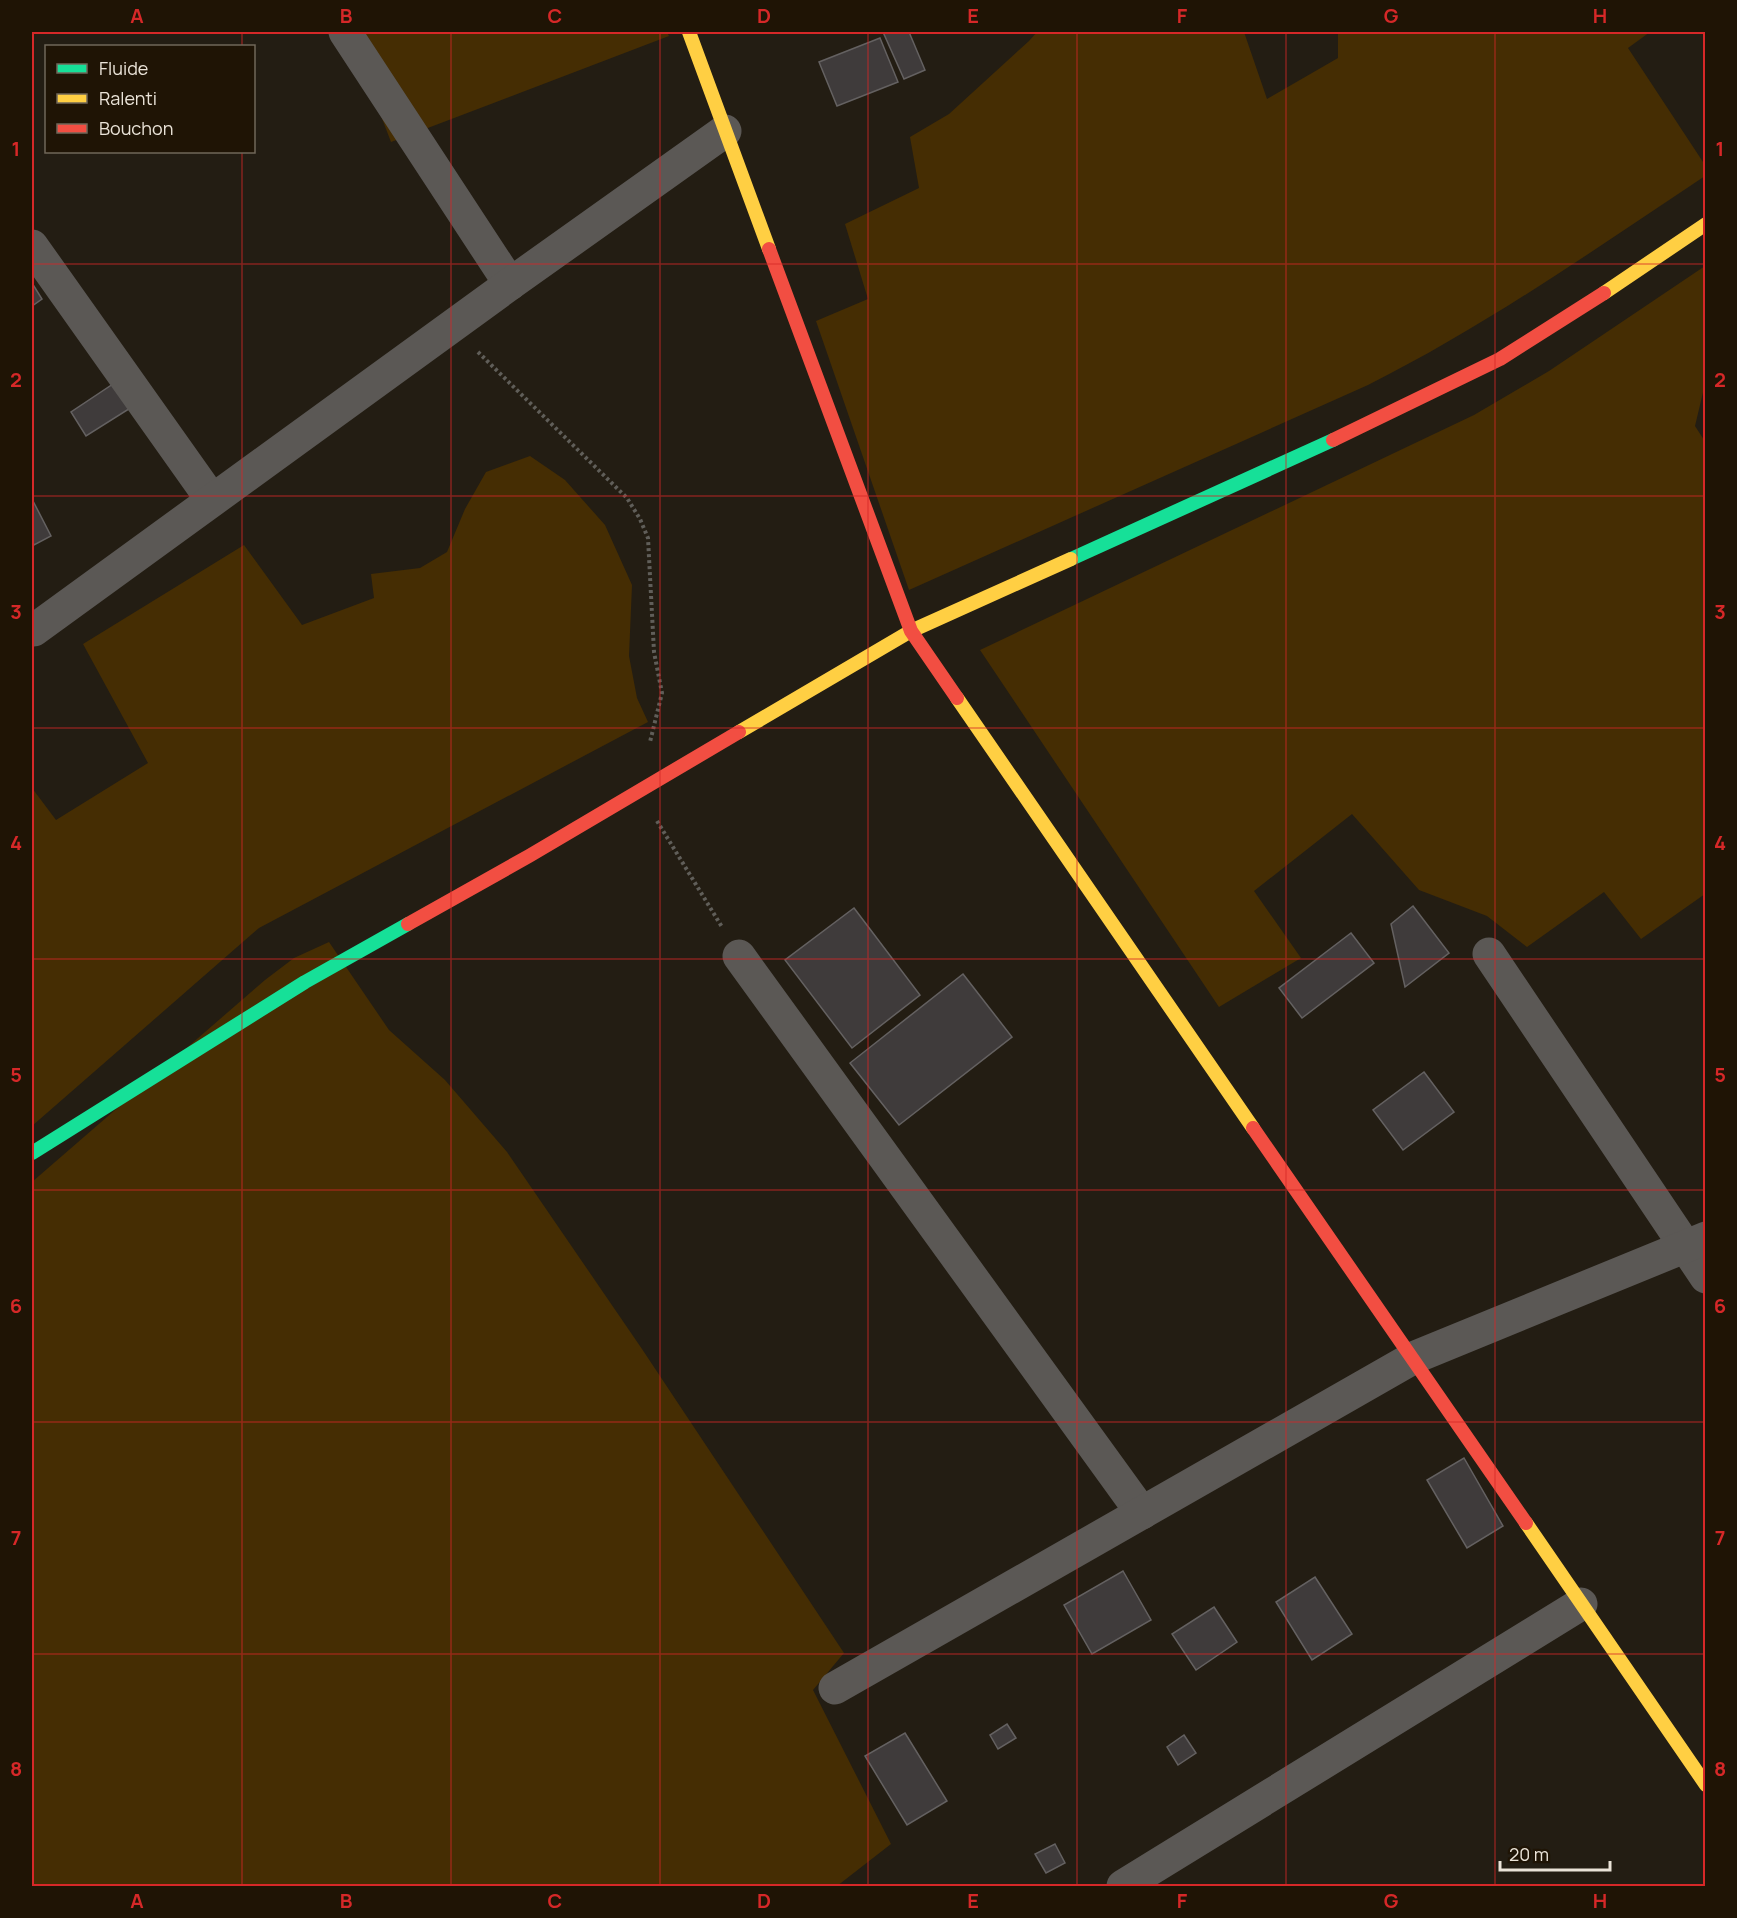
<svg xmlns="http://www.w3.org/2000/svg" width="1737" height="1918" font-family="Manrope,sans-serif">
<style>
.green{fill:#452d03}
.building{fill:#3f3b3b;stroke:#646161;stroke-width:1.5}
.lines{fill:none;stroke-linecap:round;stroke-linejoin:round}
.path{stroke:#605e59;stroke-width:4;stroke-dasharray:3 3;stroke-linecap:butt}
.street{stroke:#5b5855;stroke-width:33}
.fast{stroke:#16e098;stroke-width:14}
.slow{stroke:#ffcf43;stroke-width:14}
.jam{stroke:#f24e42;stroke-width:14}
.grid{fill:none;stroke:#d62828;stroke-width:1.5;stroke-opacity:0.55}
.neatline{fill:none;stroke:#d62828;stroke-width:2}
.grid-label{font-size:20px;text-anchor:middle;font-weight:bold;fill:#d62828}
</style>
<rect width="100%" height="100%" fill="#231d13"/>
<g class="green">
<path d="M349 32H667L669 36 391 142Z"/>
<path d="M1037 32H1244L1267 99 1338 58V32H1650L1628 48 1705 165V176C1595 249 1486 326 1368 385L909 590 816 321 868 299 845 224 919 188 910 137 949 114 1029 41Z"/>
<path d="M1705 266V384L1695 426 1706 443 1705 894 1641 939 1604 892 1527 947 1487 916 1419 890 1352 814 1254 891 1301 958 1219 1007 980 650 1474 415 1549 371Z"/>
<path d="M530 456 565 480 605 525 632 585 629 656 637 698 648 722 259 928 32 1126V788L56 820 148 763 83 644 244 545 302 625 374 598 371 574 420 568 447 552 465 509 486 472Z"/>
<path d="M329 942 389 1030 445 1080 507 1152 642 1349 844 1653 813 1690 891 1844 837 1886H32V1182L265 980 294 958Z"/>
</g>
<g class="building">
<path d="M883 32H909L925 70 904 79Z"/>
<path d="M880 38 898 82 837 106 819 62Z"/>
<path d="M32 283 42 299 32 306Z"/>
<path d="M116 382 132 407 86 436 71 412Z"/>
<path d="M32 499 51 536 34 545 32 540Z"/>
<path d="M1413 906 1449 953 1405 987 1391 924Z"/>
<path d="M854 908 920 995 852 1048 785 960Z"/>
<path d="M1351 933 1374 963 1302 1018 1279 988Z"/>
<path d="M963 974 1012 1037 899 1125 850 1063Z"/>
<path d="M1424 1072 1454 1112 1403 1150 1373 1110Z"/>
<path d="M1464 1458 1503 1526 1467 1548 1427 1480Z"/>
<path d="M1123 1571 1151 1620 1092 1654 1064 1605Z"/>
<path d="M1315 1577 1352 1634 1312 1660 1276 1602Z"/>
<path d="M1214 1607 1237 1642 1196 1670 1172 1634Z"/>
<path d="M1007 1724 1016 1738 998 1749 990 1735Z"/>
<path d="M905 1733 947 1801 907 1825 865 1756Z"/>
<path d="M1184 1735 1196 1753 1178 1765 1167 1747Z"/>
<path d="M1055 1844 1065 1863 1046 1873 1035 1854Z"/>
</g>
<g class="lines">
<g class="path">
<path d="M478 352 627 498 640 519 648 538 654 652 662 693 650 742"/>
<path d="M657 821 722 927"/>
</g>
<g class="street">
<path d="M345 32 510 284"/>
<path d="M32 246 212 500"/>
<path d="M34 630 510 284 725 131"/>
<path d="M1489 954 1706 1277"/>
<path d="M739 956 1142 1513"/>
<path d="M835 1688 1413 1358 1706 1238"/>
<path d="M1123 1886 1581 1604"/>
</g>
<g class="fast">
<path d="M1071 559 1333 440"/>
<path d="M32 1153 305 982 408 924"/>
</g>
<g class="slow">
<path d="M689 32 769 249"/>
<path d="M1604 293 1706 224"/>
<path d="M957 698 1253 1128"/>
<path d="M739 732 911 631 1071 559"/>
<path d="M1526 1523 1706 1785"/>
</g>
<g class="jam">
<path d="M769 249 911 631 957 698"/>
<path d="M1333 440 1500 359 1604 293"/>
<path d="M408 924 529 856 739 732"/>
<path d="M1253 1128 1526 1523"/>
</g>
</g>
<path class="grid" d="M242 32V46M451 32V1886M660 32V1886M868 32V1886M1077 32V1886M1286 32V1886M1495 32V1886M242 152V1886M32 264H1706M32 496H1706M32 728H1706M32 959H1706M32 1190H1706M32 1422H1706M32 1654H1706"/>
<rect width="1737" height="1918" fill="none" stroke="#1f1405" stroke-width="66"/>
<rect x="45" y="45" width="210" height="108" fill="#1f1405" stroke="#706759" stroke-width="1.5"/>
<rect x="57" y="64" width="30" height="9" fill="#16e098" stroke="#706759" stroke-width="1.5"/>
<text x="99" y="75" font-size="18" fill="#eae3d8">Fluide</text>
<rect x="57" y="94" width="30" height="9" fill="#ffcf43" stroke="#706759" stroke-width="1.5"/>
<text x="99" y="105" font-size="18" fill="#eae3d8">Ralenti</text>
<rect x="57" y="124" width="30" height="9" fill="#f24e42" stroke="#706759" stroke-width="1.5"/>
<text x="99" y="135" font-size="18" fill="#eae3d8">Bouchon</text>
<path d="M1500 1861v9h110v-9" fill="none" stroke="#eae3d8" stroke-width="3"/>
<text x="1509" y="1861" font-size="18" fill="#eae3d8" stroke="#1f1405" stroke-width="4.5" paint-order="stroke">20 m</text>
<rect x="33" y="33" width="1671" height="1852" class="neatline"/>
<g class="grid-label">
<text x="137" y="23">A</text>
<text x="346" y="23">B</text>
<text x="555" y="23">C</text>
<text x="764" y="23">D</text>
<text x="973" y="23">E</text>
<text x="1182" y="23">F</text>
<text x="1391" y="23">G</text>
<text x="1600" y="23">H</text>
<text x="16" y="156">1</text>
<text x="1720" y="156">1</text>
<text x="16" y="387">2</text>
<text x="1720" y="387">2</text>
<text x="16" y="619">3</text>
<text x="1720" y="619">3</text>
<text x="16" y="850">4</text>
<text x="1720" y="850">4</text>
<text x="16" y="1082">5</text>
<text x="1720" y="1082">5</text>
<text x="16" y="1313">6</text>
<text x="1720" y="1313">6</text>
<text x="16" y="1545">7</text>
<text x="1720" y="1545">7</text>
<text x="16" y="1776">8</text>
<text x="1720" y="1776">8</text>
<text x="137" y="1908">A</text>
<text x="346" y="1908">B</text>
<text x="555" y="1908">C</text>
<text x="764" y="1908">D</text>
<text x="973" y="1908">E</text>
<text x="1182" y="1908">F</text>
<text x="1391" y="1908">G</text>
<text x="1600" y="1908">H</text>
</g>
</svg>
